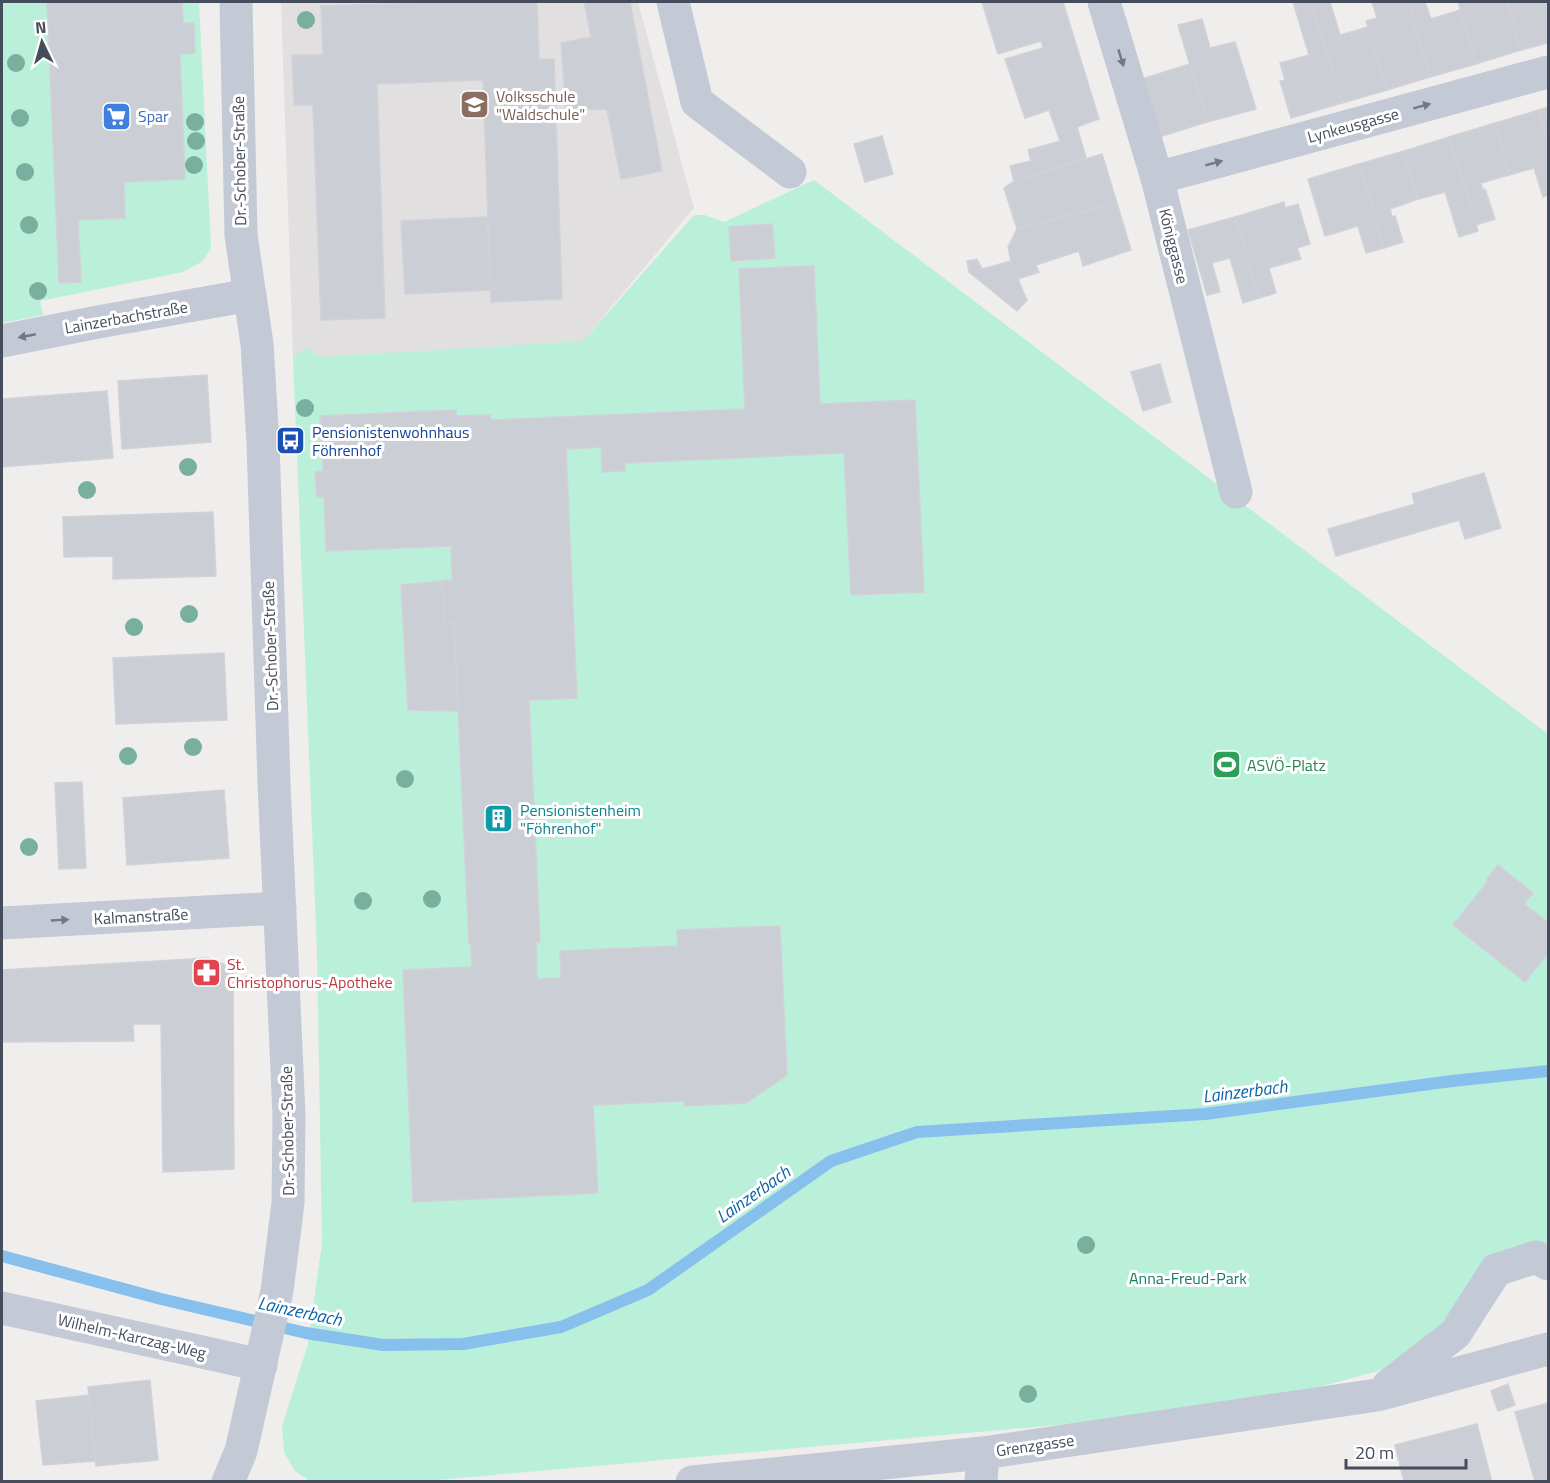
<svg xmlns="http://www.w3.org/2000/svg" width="1550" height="1483" font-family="'Titillium Web',sans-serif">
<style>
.education{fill:#e1dfdf}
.green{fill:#baefda}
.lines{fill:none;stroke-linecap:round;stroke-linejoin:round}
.stream{stroke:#87c0ec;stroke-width:12}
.building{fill:#ccced5;stroke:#d1d1d9;stroke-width:1.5}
.minor{stroke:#c3c9d5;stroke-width:33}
.tree{fill:#78af9f}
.oneway{fill:#717886}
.labels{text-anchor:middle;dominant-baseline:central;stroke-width:6;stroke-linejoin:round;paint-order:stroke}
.education-label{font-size:16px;fill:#785e54;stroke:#fff;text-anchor:start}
.shop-label{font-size:16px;fill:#366cbe;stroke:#fff;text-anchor:start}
.street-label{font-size:16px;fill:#454c5b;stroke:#fff}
.transit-label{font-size:16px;fill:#164399;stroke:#fff;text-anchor:start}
.leisure-label{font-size:16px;fill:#27864d;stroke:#fff;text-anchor:start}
.culture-label{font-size:16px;fill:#0d838f;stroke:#fff;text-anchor:start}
.health-label{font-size:16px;fill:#be3a42;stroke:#fff;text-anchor:start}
.park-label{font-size:16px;fill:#167c60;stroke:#fff}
.water-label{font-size:18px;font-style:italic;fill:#0b64a8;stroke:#fff}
</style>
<rect width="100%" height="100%" fill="#f0eeed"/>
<path class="education" d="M281 2H638L694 208 583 341 293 359Z"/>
<g class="green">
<path d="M2 2H199L211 248 203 261 183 272 40 301 43 315 2 323Z"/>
<path d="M814 180 1548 734V1248L1541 1244 1512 1247 1486 1259 1446 1321 1385 1369 1319 1387 1102 1421 426 1481H310L295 1471 284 1452 282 1426 308 1344 322 1243 317 953 293 359 305 347 320 357 583 341 694 215H705L724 222Z"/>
</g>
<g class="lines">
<path class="stream" d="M2 1256 161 1299 306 1333 383 1345 463 1344 561 1327 648 1290 831 1161 917 1132 1205 1114 1452 1081 1548 1071"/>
</g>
<g class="building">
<path d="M47 2H182L183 23H194L195 53 180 54 185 179 124 182 125 218 78 220 81 282 59 283Z"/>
<path d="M442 2H537L539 60 554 59 562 299 491 302 483 80 377 84 385 318 321 320 313 105H294L292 55H323L321 6Z"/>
<path d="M584 2H630L662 171 621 179 607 109 566 110 561 43 591 37Z"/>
<path d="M982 2H1063L1099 119 1077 127 1086 158 1014 181 1010 166 1031 161 1028 150 1060 141 1049 110 1025 118 1005 59 1043 48 1041 41 998 54Z"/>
<path d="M1293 2H1311L1342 103 1291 118 1280 81 1285 80 1280 63 1309 55Z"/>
<path d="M1311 2H1330L1340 35 1368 27 1387 90 1342 103Z"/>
<path d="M1372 2H1408L1430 77 1387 90 1366 21 1377 18Z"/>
<path d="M1408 2H1425L1431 19 1460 10 1476 64 1430 77Z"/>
<path d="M1458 2H1507L1521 50 1476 64Z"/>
<path d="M1507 2H1548V43L1521 50Z"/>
<path d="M1202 19 1210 48 1235 42 1256 109 1207 122 1178 25Z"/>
<path d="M1190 64 1207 122 1159 137 1142 79Z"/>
<path d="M1548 107V143L1539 110Z"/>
<path d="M1539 110 1548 143V195L1543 197 1534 168 1509 175 1495 123Z"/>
<path d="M1495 123 1509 175 1481 183 1483 190 1485 189 1495 219 1476 225 1449 137Z"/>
<path d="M882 136 893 174 865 182 854 144Z"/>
<path d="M1449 137 1478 231 1459 237 1445 192 1418 199 1404 151Z"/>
<path d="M1404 151 1418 199 1390 209 1392 217 1395 216 1403 242 1384 248 1359 164Z"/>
<path d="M1102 154 1117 203 1017 229 1004 188 1014 181Z"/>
<path d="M1359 164 1384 248 1366 253 1358 226 1325 236 1308 179Z"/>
<path d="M1284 202 1285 208 1298 204 1310 244 1297 248 1301 259 1269 268 1276 293 1259 298 1235 217Z"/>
<path d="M1117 203 1131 250 1083 266 1079 251 1036 265 1039 272 1018 279 1027 300 1017 311 969 272 967 261 977 259 982 269 1011 261 1008 247 1017 229Z"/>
<path d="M487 217 491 290 405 294 401 221Z"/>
<path d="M1235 217 1259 298 1243 303 1230 258 1212 263 1220 292 1207 295 1188 230Z"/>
<path d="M772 224 775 258 731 261 729 227Z"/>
<path d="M814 266 820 404 915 400 924 592 851 595 844 453 625 463V471L602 472 601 447 566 449 577 698 529 700 540 942H536L537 979 561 978 560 951 678 946 677 930 780 926 787 1075 746 1103 684 1106 683 1101 593 1105 598 1193 413 1202 403 970 472 967 471 944H469L454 623 444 624 442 581 452 580 451 546 326 551 324 497H317L315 472 323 471 320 416 456 410V416L490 415 491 420 745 409 739 269Z"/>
<path d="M1160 364 1171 402 1143 411 1131 372Z"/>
<path d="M207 375 211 442 122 449 118 381Z"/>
<path d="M107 391 113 458 2 467V399Z"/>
<path d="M1484 473 1501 528 1465 539 1459 520 1336 556 1328 529 1415 504 1412 494Z"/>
<path d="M213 512 216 576 113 579V556L64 557 63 517Z"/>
<path d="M442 581 444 624 454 623 458 711 408 710 401 585Z"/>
<path d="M224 653 227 720 116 724 113 658Z"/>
<path d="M82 782 86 868 59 869 55 783Z"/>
<path d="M224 790 229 858 127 865 123 798Z"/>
<path d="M1498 865 1533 893 1524 904 1548 922V953L1525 982 1453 925 1488 881 1486 880Z"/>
<path d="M208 958 233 968 234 1169 163 1172 161 1024H133L134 1041 2 1042V970Z"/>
<path d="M150 1380 158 1460 96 1466 88 1387Z"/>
<path d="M1508 1384 1515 1405 1498 1411 1491 1391Z"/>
<path d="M89 1395 95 1461 43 1465 36 1401Z"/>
<path d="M1548 1403V1482H1535L1515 1412Z"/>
<path d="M1477 1424 1492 1482H1404L1395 1445Z"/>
</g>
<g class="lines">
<g class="minor">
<path d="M673 2 697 102 790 172"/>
<path d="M1104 2 1157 178 1236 492"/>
<path d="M1157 178 1548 72"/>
<path d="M2 341 98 322 250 295"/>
<path d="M2 923 280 908"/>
<path d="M2 1308 261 1365"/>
<path d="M1388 1386 1455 1334 1496 1270 1536 1257 1548 1264"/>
<path d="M228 1482 241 1451 277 1291 288 1203 289 1115 274 783 263 443 257 344 241 235 236 2"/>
<path d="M692 1482 983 1453 1377 1395 1548 1349"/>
<path d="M981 1482 983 1453"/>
</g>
</g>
<g class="tree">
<circle cx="306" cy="20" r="9"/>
<circle cx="16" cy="63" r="9"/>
<circle cx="20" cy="118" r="9"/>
<circle cx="195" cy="122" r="9"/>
<circle cx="196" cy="141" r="9"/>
<circle cx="194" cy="165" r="9"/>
<circle cx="25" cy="172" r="9"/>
<circle cx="29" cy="225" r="9"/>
<circle cx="38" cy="291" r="9"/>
<circle cx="305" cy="408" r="9"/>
<circle cx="188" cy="467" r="9"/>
<circle cx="87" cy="490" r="9"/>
<circle cx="189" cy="614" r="9"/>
<circle cx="134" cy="627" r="9"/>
<circle cx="193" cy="747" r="9"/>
<circle cx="128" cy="756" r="9"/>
<circle cx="405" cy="779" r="9"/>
<circle cx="29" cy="847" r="9"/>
<circle cx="432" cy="899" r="9"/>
<circle cx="363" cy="901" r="9"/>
<circle cx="1086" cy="1245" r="9"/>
<circle cx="1028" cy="1394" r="9"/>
</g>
<defs><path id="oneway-solid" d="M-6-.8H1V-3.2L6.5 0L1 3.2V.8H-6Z" transform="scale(1.5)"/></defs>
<g class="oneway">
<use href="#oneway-solid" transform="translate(1121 58) rotate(73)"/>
<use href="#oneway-solid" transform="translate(1422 106) rotate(-15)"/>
<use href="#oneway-solid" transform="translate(1214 163) rotate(-15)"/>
<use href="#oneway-solid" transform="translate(27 336) rotate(169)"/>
<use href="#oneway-solid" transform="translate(60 920) rotate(-3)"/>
</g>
<defs>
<symbol id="school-square" viewBox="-11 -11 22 22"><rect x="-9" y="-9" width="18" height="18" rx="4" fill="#8d6e63" stroke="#fff"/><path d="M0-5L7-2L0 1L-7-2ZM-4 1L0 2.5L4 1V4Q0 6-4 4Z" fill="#fff"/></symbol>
<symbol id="supermarket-square" viewBox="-11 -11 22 22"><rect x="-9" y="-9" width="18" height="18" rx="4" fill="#3f7fe0" stroke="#fff"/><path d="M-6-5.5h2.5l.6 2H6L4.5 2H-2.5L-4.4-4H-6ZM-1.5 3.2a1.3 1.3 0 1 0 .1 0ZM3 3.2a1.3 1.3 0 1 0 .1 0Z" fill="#fff"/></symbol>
<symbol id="bus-square" viewBox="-11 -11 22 22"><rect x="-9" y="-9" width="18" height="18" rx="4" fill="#1a4fb4" stroke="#fff"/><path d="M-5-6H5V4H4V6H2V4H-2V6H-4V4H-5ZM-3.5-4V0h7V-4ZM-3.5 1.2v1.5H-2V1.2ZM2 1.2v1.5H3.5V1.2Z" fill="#fff"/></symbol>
<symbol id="stadium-square" viewBox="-11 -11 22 22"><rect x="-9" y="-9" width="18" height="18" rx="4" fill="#2e9e5b" stroke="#fff"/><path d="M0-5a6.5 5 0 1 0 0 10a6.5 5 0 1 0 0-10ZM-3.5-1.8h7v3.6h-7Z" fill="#fff"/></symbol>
<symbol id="building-square" viewBox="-11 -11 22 22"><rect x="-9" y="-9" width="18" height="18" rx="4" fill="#0f9aa8" stroke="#fff"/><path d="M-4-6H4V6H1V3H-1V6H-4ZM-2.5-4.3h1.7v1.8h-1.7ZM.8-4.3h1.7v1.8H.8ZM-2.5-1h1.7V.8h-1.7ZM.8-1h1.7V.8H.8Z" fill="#fff"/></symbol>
<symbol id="pharmacy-square" viewBox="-11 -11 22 22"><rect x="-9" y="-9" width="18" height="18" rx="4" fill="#e0444e" stroke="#fff"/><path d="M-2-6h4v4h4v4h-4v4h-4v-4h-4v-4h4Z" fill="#fff"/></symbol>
</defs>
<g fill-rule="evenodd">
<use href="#school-square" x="458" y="88" width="33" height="33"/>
<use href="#supermarket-square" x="100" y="100" width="33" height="33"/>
<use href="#bus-square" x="274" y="424" width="33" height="33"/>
<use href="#stadium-square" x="1210" y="748" width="33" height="33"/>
<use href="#building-square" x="482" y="802" width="33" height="33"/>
<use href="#pharmacy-square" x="190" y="956" width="33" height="33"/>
</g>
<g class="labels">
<g class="education-label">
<text x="496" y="96">Volksschule<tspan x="496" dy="18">"Waldschule"</tspan></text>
</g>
<g class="shop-label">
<text x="138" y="116">Spar</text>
</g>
<g class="street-label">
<text transform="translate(1353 125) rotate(-15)">Lynkeusgasse</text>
<text transform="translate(239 161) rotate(-91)">Dr.-Schober-Straße</text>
<text transform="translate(1174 246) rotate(76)">Königgasse</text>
<text transform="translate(126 317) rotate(-10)">Lainzerbachstraße</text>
<text transform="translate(270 646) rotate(-92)">Dr.-Schober-Straße</text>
<text transform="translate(141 916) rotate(-3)">Kalmanstraße</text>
<text transform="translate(287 1131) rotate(-91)">Dr.-Schober-Straße</text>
<text transform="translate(132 1336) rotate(13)">Wilhelm-Karczag-Weg</text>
<text transform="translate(1035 1445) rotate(-8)">Grenzgasse</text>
</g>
<g class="transit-label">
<text x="312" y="432">Pensionistenwohnhaus<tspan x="312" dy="18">Föhrenhof</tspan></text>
</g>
<g class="leisure-label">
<text x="1247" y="765">ASVÖ-Platz</text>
</g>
<g class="culture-label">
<text x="520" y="810">Pensionistenheim<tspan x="520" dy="18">"Föhrenhof"</tspan></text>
</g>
<g class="health-label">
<text x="227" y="964">St.<tspan x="227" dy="18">Christophorus-Apotheke</tspan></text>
</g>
<g class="park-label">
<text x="1188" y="1278">Anna-Freud-Park</text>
</g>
<g class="water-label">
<text transform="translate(1245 1091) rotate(-7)">Lainzerbach</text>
<text transform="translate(753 1194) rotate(-35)">Lainzerbach</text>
<text transform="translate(300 1311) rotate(12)">Lainzerbach</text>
</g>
</g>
<rect width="1550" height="1483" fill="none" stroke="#454c5b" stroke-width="6"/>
<g transform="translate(42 42) rotate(355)" stroke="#ffffff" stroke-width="4.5" paint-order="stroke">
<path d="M0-4.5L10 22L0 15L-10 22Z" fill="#454c5b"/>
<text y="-9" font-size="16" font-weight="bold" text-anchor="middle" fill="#454c5b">N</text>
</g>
<path d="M1346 1459v9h120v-9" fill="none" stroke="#454c5b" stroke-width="3"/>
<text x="1355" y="1459" font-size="18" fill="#454c5b" stroke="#ffffff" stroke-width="4.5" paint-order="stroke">20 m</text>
</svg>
